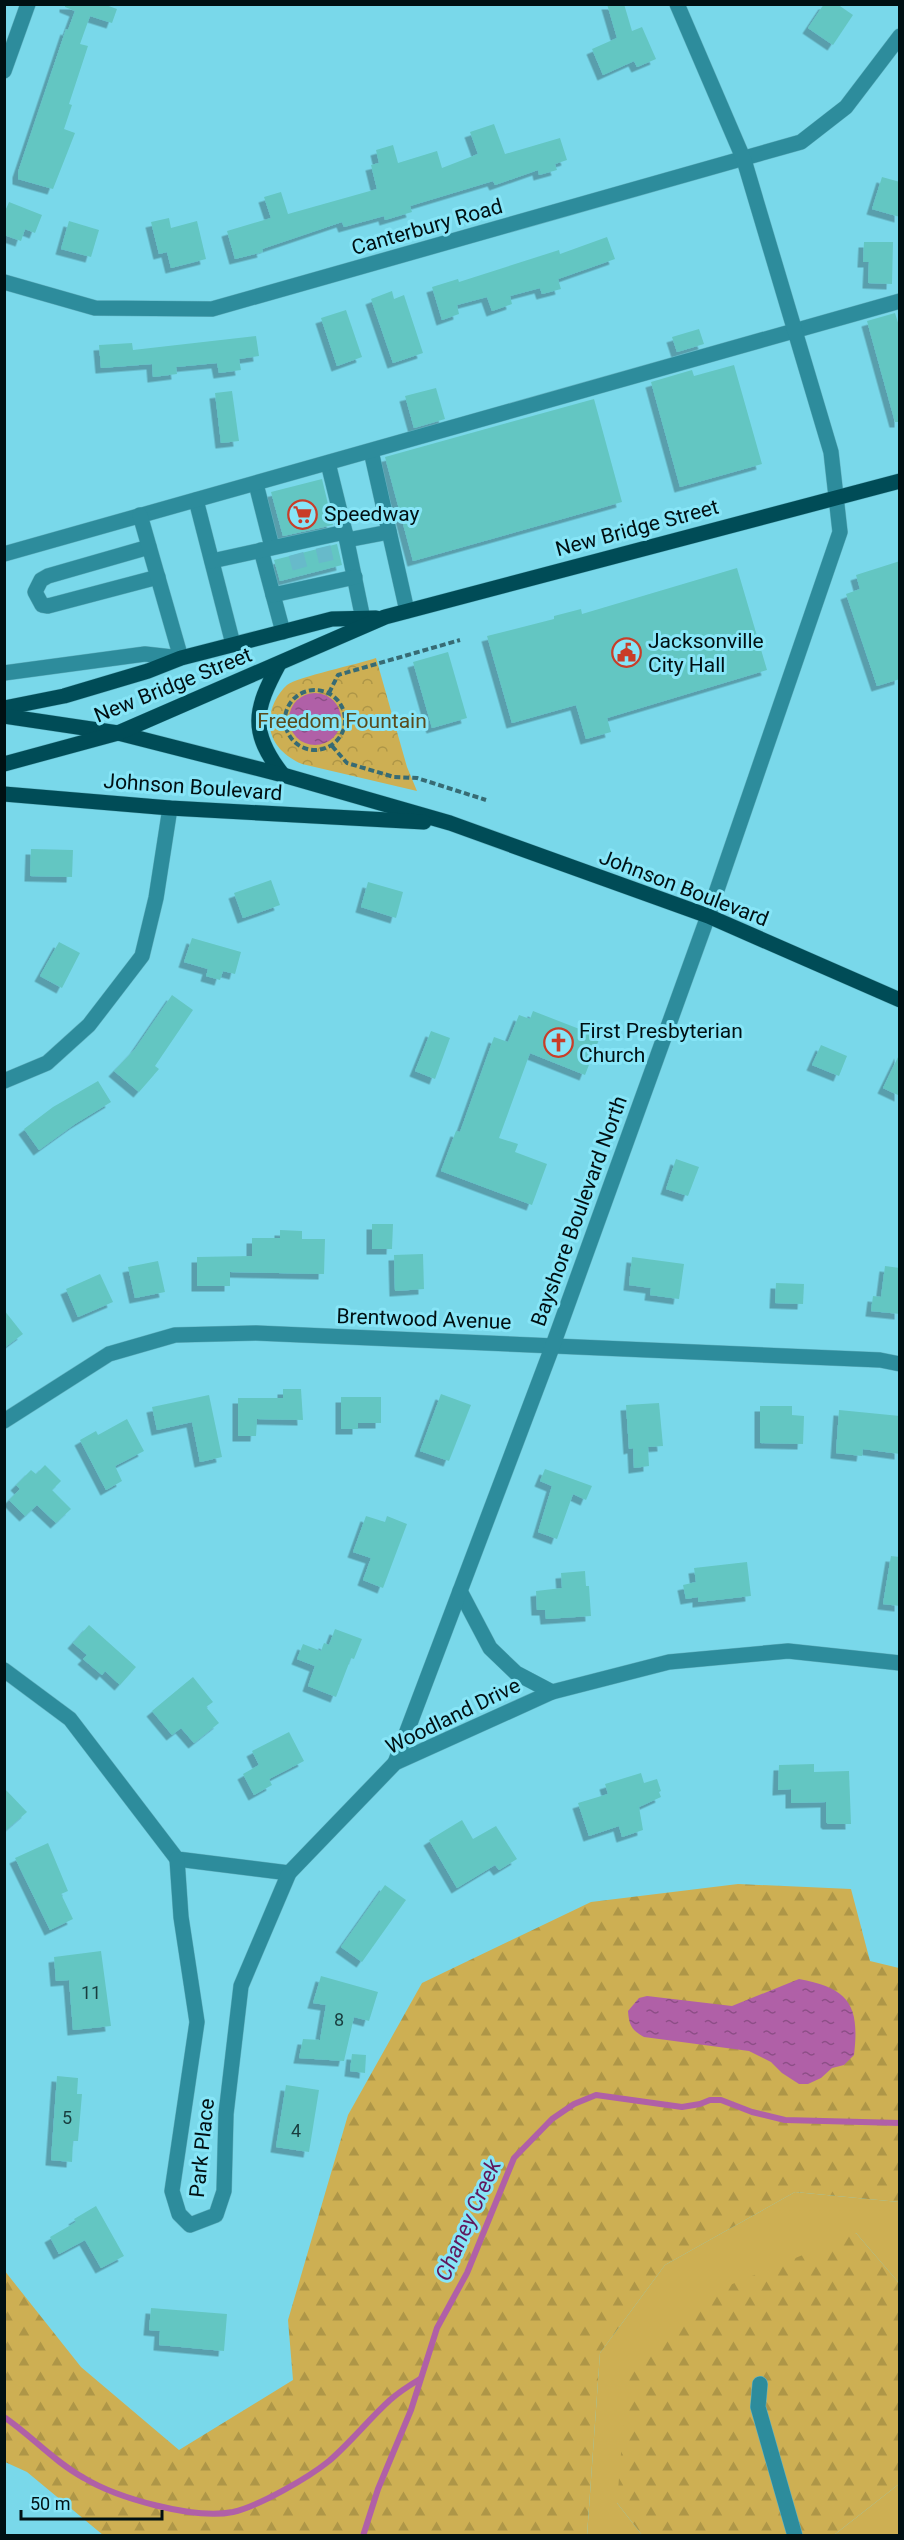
<svg xmlns="http://www.w3.org/2000/svg" width="904" height="2540" font-family="Roboto,sans-serif">
<style>
.green{fill:#cdaf53}
.forest{fill:url(#forest-firs)}
.park{fill:url(#park-crowns)}
.water{fill:url(#water-ripples)}
.lines{fill:none;stroke-linecap:round;stroke-linejoin:round}
.stream{stroke:#b060a7;stroke-width:6}
.building{fill:#64c6c2;filter:url(#shadow)}
.minor-tunnel{stroke:#67baca;stroke-width:15;stroke-dasharray:15 8;stroke-linecap:butt}
.minor-casing{stroke:#63b4c3;stroke-width:16}
.major-casing{stroke:#63b4c3;stroke-width:16}
.path{stroke:#376b74;stroke-width:4;stroke-dasharray:6 3;stroke-linecap:butt}
.minor{stroke:#2d8c9c;stroke-width:15}
.major{stroke:#004c57;stroke-width:15}
.labels{text-anchor:middle;dominant-baseline:central;stroke-width:6;stroke-linejoin:round;paint-order:stroke}
.number-label{font-size:18px;fill:#193e3f}
.street-label{font-size:21px;fill:#001013;stroke:#87e5f7}
.poi-label{font-size:21px;fill:#001013;stroke:#87e5f7;text-anchor:start}
.park-label{font-size:21px;fill:#5a4b1c;stroke:#87e5f7}
.water-label{font-size:22px;font-style:italic;fill:#61175c;stroke:#87e5f7}
</style>
<defs>
<pattern id="forest-firs" width="22" height="20" patternUnits="userSpaceOnUse" patternTransform="scale(1.5)"><rect width="22" height="20" fill="#cdaf53"/><path d="M5 1l3.5 6h-7zM16 11l3.5 6h-7z" fill="#ae9647"/></pattern>
<pattern id="park-crowns" width="20" height="18" patternUnits="userSpaceOnUse" patternTransform="scale(1.5)"><rect width="20" height="18" fill="#cdaf53"/><path d="M2 6a3 3 0 1 1 6 0M12 15a3 3 0 1 1 6 0" fill="none" stroke="#ae9647"/></pattern>
<pattern id="water-ripples" width="26" height="14" patternUnits="userSpaceOnUse" patternTransform="scale(1.5)"><rect width="26" height="14" fill="#b060a7"/><path d="M2 4q2-2 4 0t4 0M15 11q2-2 4 0t4 0" fill="none" stroke="#8d4e87"/></pattern>
<filter id="shadow"><feDropShadow dx="-5.5" dy="5.5" stdDeviation="0" flood-color="#0004"/></filter>
</defs>
<rect width="100%" height="100%" fill="#79d8ea"/>
<g class="green">
<path d="M795 2192 899 2202V2283L856 2233 617 2503 642 2535 587 2536 600 2353 665 2265Z"/>
<path d="M899 2484V2535H834Z"/>
</g>
<g class="forest">
<path d="M738 1884 851 1889 870 1961 899 1968V2202L795 2192 665 2265 600 2353 587 2535H103L27 2472 5 2462 4 2270 81 2367 179 2450 293 2380 288 2320 348 2115 422 1983 591 1902Z"/>
<path d="M856 2233 899 2283V2484L834 2535H642L617 2503 628 2367 725 2287Z"/>
</g>
<path class="park" d="M376 658 407 767 417 791 302 764C286 757 272 745 270 727 268 712 276 695 287 685 297 677 359 664 376 658Z"/>
<g class="water">
<circle cx="315" cy="719" r="26"/>
<path d="M799 1979C849 1988 860 2005 854 2055L844 2065 832 2068 821 2078 808 2084H799L782 2073 771 2062 749 2051 644 2037C632 2030 629 2026 628 2011L639 1998 647 1996 732 2006Z"/>
</g>
<g class="lines">
<g class="stream">
<path d="M4 2417C32 2436 53 2461 84 2478 117 2498 194 2520 233 2512 259 2506 308 2478 329 2461 351 2442 369 2419 390 2400 399 2392 410 2385 420 2379"/>
<path d="M363 2536 378 2489 411 2410 437 2328 467 2273 514 2158 552 2119 574 2104 596 2095 682 2107 700 2104 710 2100H721L752 2112 785 2120 900 2123"/>
</g>
</g>
<g class="building">
<path d="M65 4H103L117 9 112 23 90 16 80 44 88 46 69 104 72 105 64 129 75 133 53 189 18 179V172L66 29 68 30 75 11 65 7Z"/>
<path d="M607 4H624L632 31 642 27 656 59 637 67 634 61 603 75 592 49 617 38Z"/>
<path d="M824 4H837L853 15 833 45 808 28Z"/>
<path d="M494 124 505 154 560 138 567 160 555 164 557 170 539 175 538 170 495 185 493 181 410 206 412 212 385 220 384 216 344 227 342 222 262 249 263 252 235 259 227 231 271 218 264 197 281 192 288 214 377 189 371 165 379 163 376 150 393 145 398 163 437 151 442 168 478 154 470 132Z"/>
<path d="M882 177 900 182V217L872 209Z"/>
<path d="M9 202 42 215 35 233 25 229 21 241 4 235V214Z"/>
<path d="M169 218 171 228 197 221 206 259 171 268 167 252 159 254 151 222Z"/>
<path d="M69 221 99 230 91 257 61 249Z"/>
<path d="M607 237 615 259 558 279 561 289 542 294 540 288 510 296 512 304 492 311 487 297 457 305 459 314 442 320 432 287 458 279 459 282 559 250 560 254Z"/>
<path d="M864 242H893L892 284 868 283 869 262H863Z"/>
<path d="M392 291 394 299 404 295 423 353 393 363 371 299Z"/>
<path d="M346 310 362 357 337 366 321 318Z"/>
<path d="M895 313 900 329V422H895L867 321Z"/>
<path d="M699 329 704 344 677 352 672 337Z"/>
<path d="M256 336 259 356 239 359 241 370 219 373 217 363 176 367 177 374 153 377 152 364 101 368 99 345 132 343 133 350Z"/>
<path d="M734 365 762 464 680 487 651 382 692 370 694 376Z"/>
<path d="M436 388 445 419 414 428 405 396Z"/>
<path d="M232 391 239 441 221 443 215 393Z"/>
<path d="M594 399 622 502 413 561 385 457Z"/>
<path d="M322 479 333 525 283 536 271 492Z"/>
<path d="M337 544 342 565 280 581 274 560Z"/>
<path d="M900 561V679L877 686 846 594 860 589 856 575Z"/>
<path d="M737 568 767 670 607 718 611 732 586 739 576 705 512 723 487 636 554 619V616L581 609 582 614Z"/>
<path d="M448 652 467 718 432 728 413 662Z"/>
<path d="M31 849 73 850 72 877 30 876Z"/>
<path d="M271 880 280 905 243 918 234 893Z"/>
<path d="M368 882 403 892 396 918 361 907Z"/>
<path d="M192 938 241 952 235 974 223 971 220 980 206 976 208 969 184 962Z"/>
<path d="M59 942 80 953 62 988 40 976Z"/>
<path d="M172 995 193 1010 155 1066 159 1069 139 1092 114 1071 135 1049Z"/>
<path d="M533 1011 600 1037 585 1075 530 1053 499 1138 518 1144 515 1152 547 1164 532 1205 441 1171 456 1131 460 1132 494 1037 508 1042 519 1015 530 1019Z"/>
<path d="M431 1031 450 1038 435 1079 415 1071Z"/>
<path d="M821 1045 847 1056 839 1076 812 1065Z"/>
<path d="M900 1053V1096L883 1088Z"/>
<path d="M98 1081 111 1102 75 1124 39 1150 24 1129 53 1107Z"/>
<path d="M676 1159 699 1167 688 1196 666 1189Z"/>
<path d="M372 1224H393L392 1249H372Z"/>
<path d="M280 1230 302 1231V1239H325L324 1274 230 1272V1286H197V1257L252 1256V1238H280Z"/>
<path d="M423 1254 424 1289 395 1291 394 1255Z"/>
<path d="M632 1257 684 1264 679 1299 650 1295 651 1288 629 1285Z"/>
<path d="M158 1261 165 1292 135 1298 128 1267Z"/>
<path d="M885 1266 900 1268V1314L871 1311 873 1296 881 1297Z"/>
<path d="M100 1274 113 1302 78 1317 66 1289Z"/>
<path d="M776 1283 804 1284 803 1304 775 1303Z"/>
<path d="M4 1310 23 1334 4 1348Z"/>
<path d="M283 1389H301L303 1420 257 1419 256 1436H238V1398H283Z"/>
<path d="M441 1394 471 1405 449 1461 420 1451Z"/>
<path d="M209 1395 222 1457 200 1462 192 1422 157 1430 152 1407Z"/>
<path d="M341 1397H381V1423H358V1429H341Z"/>
<path d="M659 1403 663 1446 648 1447 649 1466 634 1468 633 1448 629 1449 626 1405Z"/>
<path d="M760 1406H792V1415L804 1416 803 1444 760 1443Z"/>
<path d="M839 1410 900 1416V1454L863 1449 862 1456 836 1453Z"/>
<path d="M127 1419 144 1451 115 1466 122 1481 106 1490 80 1440 96 1431 98 1435Z"/>
<path d="M45 1465 61 1481 52 1490 71 1509 56 1523 37 1505 25 1516 9 1500 20 1489 16 1485 31 1470 36 1474Z"/>
<path d="M545 1469 592 1486 586 1500 573 1494 557 1539 538 1532 552 1486 540 1481Z"/>
<path d="M366 1516 385 1522 387 1516 407 1524 383 1588 363 1580 371 1558 353 1552Z"/>
<path d="M891 1556 900 1557V1606L883 1604Z"/>
<path d="M747 1562 751 1596 698 1602V1597L686 1599 683 1585 696 1582 694 1568Z"/>
<path d="M585 1571 586 1586H589L591 1616 546 1619 545 1610H537L536 1591 562 1588 561 1573Z"/>
<path d="M89 1625 136 1667 120 1685 105 1671 102 1675 83 1659 87 1655 73 1643Z"/>
<path d="M335 1629 362 1639 354 1659 351 1658 336 1697 308 1686 315 1666 297 1659 303 1644 321 1651 324 1643 329 1645Z"/>
<path d="M193 1677 213 1702 206 1707 219 1723 194 1743 181 1728 172 1735 152 1711Z"/>
<path d="M289 1732 304 1761 269 1779 272 1785 254 1795 243 1774 259 1765 252 1751Z"/>
<path d="M814 1764V1772L849 1771 851 1824H828L826 1822V1802L791 1803V1789L778 1790 779 1765Z"/>
<path d="M641 1773 644 1783 657 1779 661 1791 659 1792 661 1797 639 1807 643 1830 622 1837 619 1826 589 1836 578 1803 608 1794 605 1784Z"/>
<path d="M4 1788 27 1812 4 1832Z"/>
<path d="M462 1820 473 1839 496 1826 517 1859 499 1870 495 1865 457 1888 429 1840Z"/>
<path d="M48 1843 68 1891 61 1894 73 1919 50 1930 15 1858Z"/>
<path d="M385 1885 406 1900 362 1962 341 1947Z"/>
<path d="M101 1951 111 2026 73 2030 69 1980 56 1981 54 1957Z"/>
<path d="M321 1976 378 1992 369 2021 354 2017 344 2061 299 2058 303 2039 320 2040 326 2005 313 2003Z"/>
<path d="M352 2054 366 2055 365 2073 350 2071Z"/>
<path d="M57 2076 78 2078 77 2094H82L78 2141H73L72 2162 51 2160Z"/>
<path d="M286 2085 319 2090 309 2152 276 2147Z"/>
<path d="M96 2206 124 2256 101 2268 85 2240 59 2254 50 2237 76 2222 74 2219Z"/>
<path d="M151 2308 227 2314 224 2351 159 2345 160 2331 149 2330Z"/>
</g>
<g class="lines">
<g class="minor-tunnel">
<path d="M323 547 328 569"/>
<path d="M296 554 302 576"/>
</g>
<defs>
<g id="minor">
<path d="M4 71 28 4"/>
<path d="M4 282 95 308 212 309 801 142 846 107 900 36"/>
<path d="M371 451 407 611"/>
<path d="M328 463 345 532"/>
<path d="M256 484 272 547"/>
<path d="M196 500 233 644"/>
<path d="M347 540 389 532"/>
<path d="M149 547 48 576 41 580 35 592 42 605 48 606 158 577"/>
<path d="M261 550 283 632"/>
<path d="M4 554 900 301"/>
<path d="M212 561 345 532 363 619"/>
<path d="M273 595 355 577"/>
<path d="M4 673 145 654 181 658 140 515"/>
<path d="M4 1081 47 1063 89 1025 142 956 156 898 170 808"/>
<path d="M4 1421 109 1354 175 1335 256 1333 880 1360 900 1364"/>
<path d="M460 1591 490 1648 516 1673 552 1692"/>
<path d="M4 1670 70 1719 177 1859 289 1873"/>
<path d="M395 1763 553 1345 708 916 840 532 831 452 744 160 677 4"/>
<path d="M177 1859 181 1917 197 2022 172 2191 179 2214 190 2225 216 2215 224 2191 226 2114 241 1986 289 1873 395 1763 552 1692 669 1662 788 1651 900 1663"/>
<path d="M760 2384 758 2407 795 2536"/>
</g>
<g id="major">
<path d="M279 664C254 710 249 732 283 775"/>
<path d="M4 708 64 696 148 671 181 658 332 619 376 618"/>
<path d="M4 716 118 733 283 775 450 823 708 916 900 1000"/>
<path d="M4 764 118 733 385 617 900 481"/>
<path d="M4 794 170 808 424 822"/>
</g>
</defs>
<use href="#minor" class="minor-casing"/>
<use href="#major" class="major-casing"/>
<g class="path">
<circle cx="315" cy="720" r="30"/>
<path d="M329 693 338 675 460 640"/>
<path d="M332 746 347 763 394 777 417 778 486 800"/>
</g>
<use href="#minor" class="minor"/>
<use href="#major" class="major"/>
</g>
<defs>
<symbol id="supermarket-ring" viewBox="-11 -11 22 22"><circle r="9.5" fill="#87e5f7" stroke="#c93d28" stroke-width="1.5"/><path d="M-6-5.5h2.5l.6 2H6L4.5 2H-2.5L-4.4-4H-6ZM-1.5 3.2a1.3 1.3 0 1 0 .1 0ZM3 3.2a1.3 1.3 0 1 0 .1 0Z" fill="#c93d28"/></symbol>
<symbol id="civic-ring" viewBox="-11 -11 22 22"><circle r="9.5" fill="#87e5f7" stroke="#c93d28" stroke-width="1.5"/><path d="M-.6-6.5H3V-4.5H.6V-3L4-1V1h2V6H-6V1h2V-1L-.6-3ZM-1.2 2.5V6h2.4V2.5Z" fill="#c93d28"/></symbol>
<symbol id="church-ring" viewBox="-11 -11 22 22"><circle r="9.5" fill="#87e5f7" stroke="#c93d28" stroke-width="1.5"/><path d="M-1.2-6h2.4v3.5h3.3v2.4h-3.3V6h-2.4V-.1h-3.3v-2.4h3.3Z" fill="#c93d28"/></symbol>
</defs>
<g fill-rule="evenodd">
<use href="#supermarket-ring" x="286" y="498" width="33" height="33"/>
<use href="#civic-ring" x="610" y="636" width="33" height="33"/>
<use href="#church-ring" x="542" y="1026" width="33" height="33"/>
</g>
<g class="labels">
<g class="number-label">
<text x="91" y="1992">11</text>
<text x="339" y="2019">8</text>
<text x="67" y="2117">5</text>
<text x="296" y="2130">4</text>
</g>
<g class="street-label">
<text transform="translate(427 227) rotate(-16)">Canterbury Road</text>
<text transform="translate(637 528) rotate(-15)">New Bridge Street</text>
<text transform="translate(173 685) rotate(-22)">New Bridge Street</text>
<text transform="translate(193 787) rotate(4)">Johnson Boulevard</text>
<text transform="translate(684 888) rotate(21)">Johnson Boulevard</text>
<text transform="translate(579 1211) rotate(-70)">Bayshore Boulevard North</text>
<text transform="translate(424 1319) rotate(2)">Brentwood Avenue</text>
<text transform="translate(453 1716) rotate(-26)">Woodland Drive</text>
<text transform="translate(202 2148) rotate(-84)">Park Place</text>
</g>
<g class="poi-label">
<text x="324" y="514">Speedway</text>
<text x="648" y="641">Jacksonville<tspan x="648" dy="24">City Hall</tspan></text>
<text x="579" y="1031">First Presbyterian<tspan x="579" dy="24">Church</tspan></text>
</g>
<g class="park-label">
<text x="342" y="721">Freedom Fountain</text>
</g>
<g class="water-label">
<text transform="translate(468 2220) rotate(-66)">Chaney Creek</text>
</g>
</g>
<rect width="904" height="2540" fill="none" stroke="#001013" stroke-width="12"/>
<path d="M21 2510v9h141v-9" fill="none" stroke="#001013" stroke-width="3"/>
<text x="30" y="2510" font-size="18" fill="#001013" stroke="#87e5f7" stroke-width="4.5" paint-order="stroke">50 m</text>
</svg>
